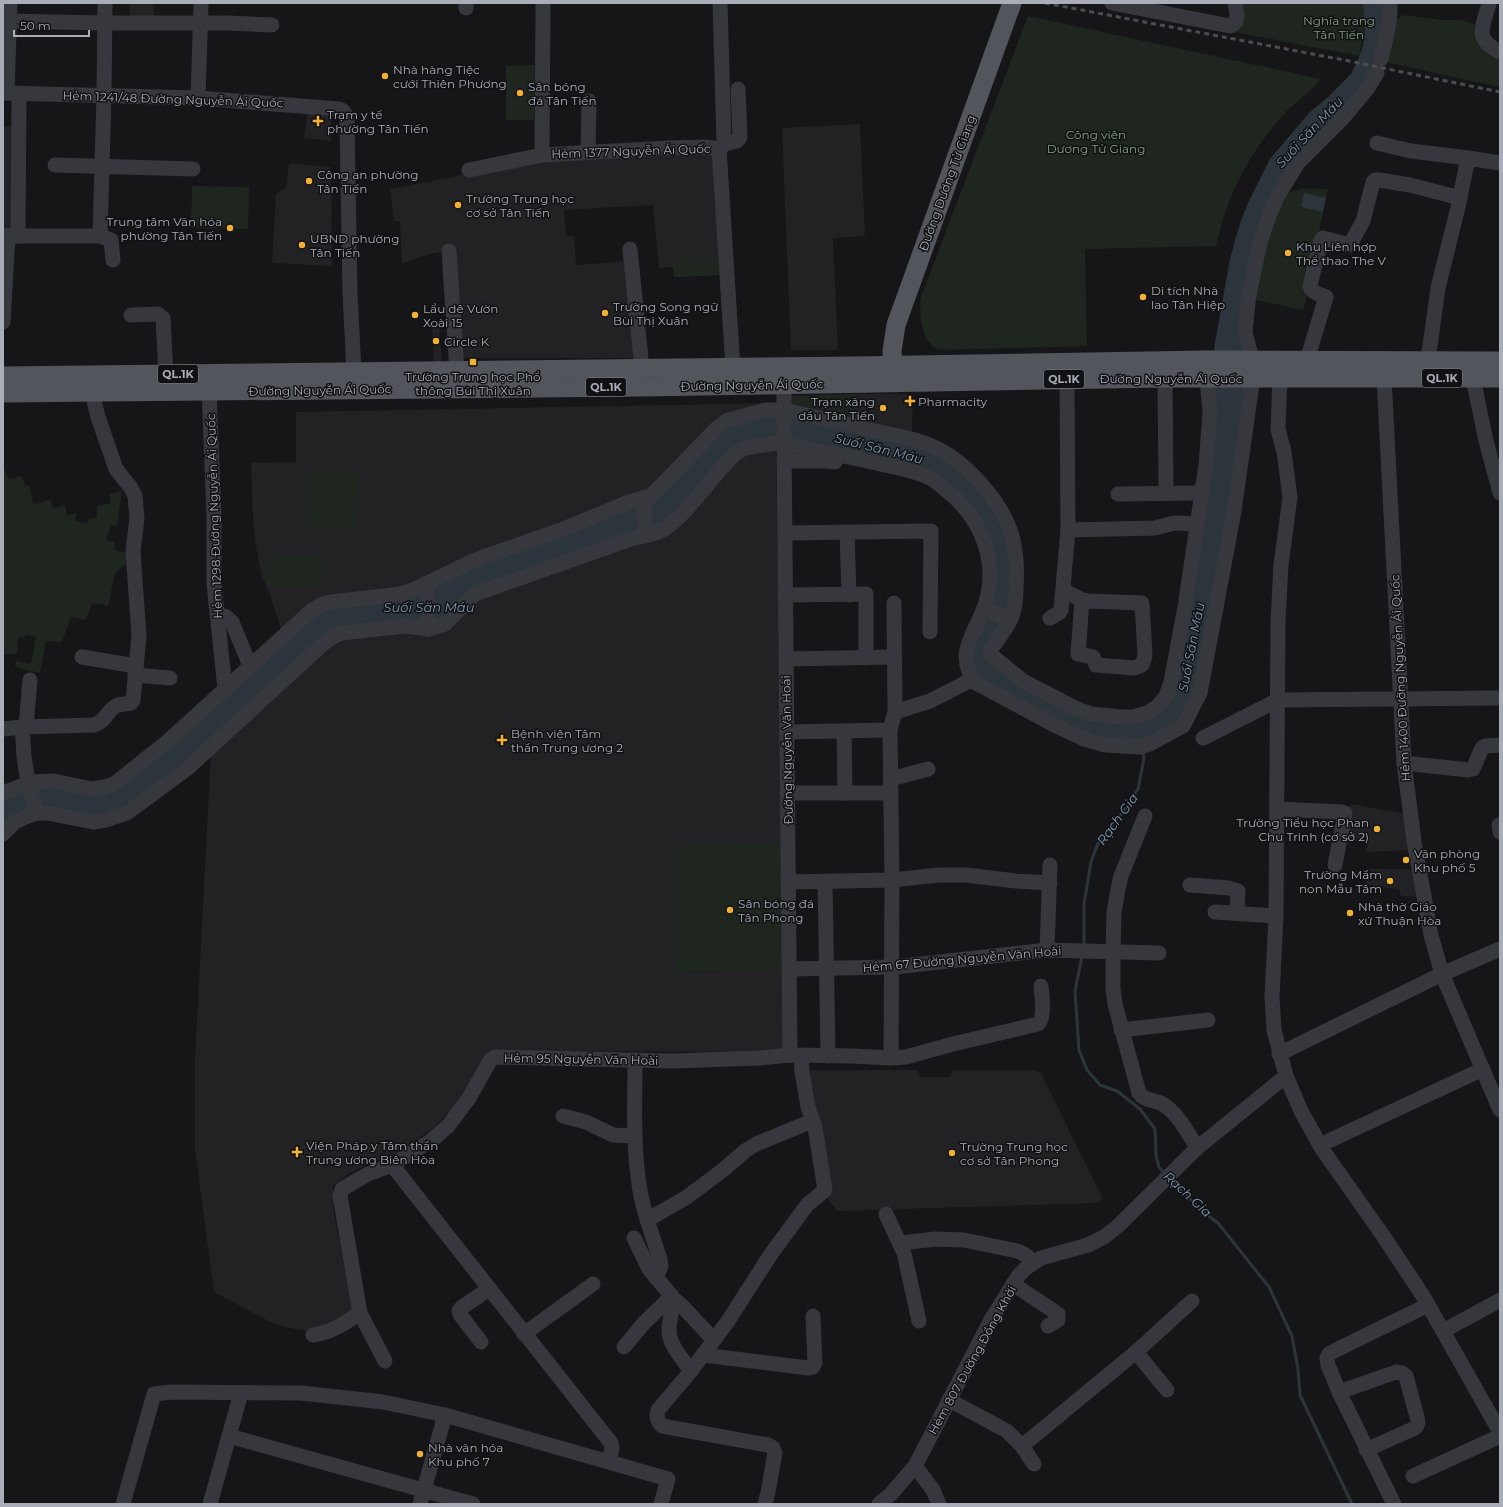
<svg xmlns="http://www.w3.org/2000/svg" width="1503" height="1507" font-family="Montserrat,sans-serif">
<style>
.built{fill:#222225}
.green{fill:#1e261f}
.water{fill:#2c353c}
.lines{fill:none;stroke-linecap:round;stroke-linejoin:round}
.stream{stroke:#2c353c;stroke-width:3}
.minor{stroke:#37383d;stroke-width:15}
.major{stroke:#53555c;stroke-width:19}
.rail{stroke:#4a4c52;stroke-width:3;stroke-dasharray:5 4;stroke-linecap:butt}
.poi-dot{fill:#f2b134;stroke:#111113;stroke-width:1.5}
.labels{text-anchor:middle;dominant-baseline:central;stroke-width:3;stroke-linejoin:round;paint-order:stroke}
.shield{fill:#111113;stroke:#7b7e86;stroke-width:1}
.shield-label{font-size:11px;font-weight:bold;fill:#a8adb8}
.park-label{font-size:12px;fill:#7fa381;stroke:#111113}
.poi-label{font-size:12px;fill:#a8adb8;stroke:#111113;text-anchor:start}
.street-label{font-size:12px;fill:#a8adb8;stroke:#111113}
.water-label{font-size:13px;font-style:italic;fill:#7f9bb3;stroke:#111113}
</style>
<rect width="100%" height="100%" fill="#161618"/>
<g class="built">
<path d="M130 3H154V19H129Z"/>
<path d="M308 110 331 114V141L304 138Z"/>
<path d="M860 124 865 236 833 238 838 350H791L782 128Z"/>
<path d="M4 126 16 127 15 232H3Z"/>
<path d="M716 151 723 275 674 277 673 267 659 268 653 205 564 210 566 236H574L576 265 630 261 634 358H460L452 250 430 254 402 263 400 221H394L390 189 453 177 520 161Z"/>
<path d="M289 163 331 167 332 266 272 263 276 194 286 188Z"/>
<path d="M432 326H439L442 364 434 365Z"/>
<path d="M855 394H913L912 431 892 426 854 422Z"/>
<path d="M777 403 776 450 782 844 677 972 783 970 785 1048 776 1052 487 1051 464 1092 455 1105 435 1127 394 1155 373 1162 355 1170 334 1184 333 1187V1209L354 1312 315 1332 289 1328 274 1324 214 1292 195 1149V1060L211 752 282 632 270 595 261 574 256 546 253 522 251 463 296 462V412Z"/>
<path d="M1351 804 1407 814 1411 850 1366 852 1367 843 1344 839Z"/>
<path d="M1365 869H1414L1417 897 1401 896 1399 889 1365 885Z"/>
<path d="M812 1070H917L921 1077H950L953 1070H1034L1041 1073 1102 1197 1099 1203 837 1211 824 1194 806 1075Z"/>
</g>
<g class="green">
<path d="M1239 3H1363L1365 27 1359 56 1235 32Z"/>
<path d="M1404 15 1441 20H1462L1480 26 1500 56V87L1385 62 1393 21Z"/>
<path d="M1028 16 1321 79C1310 93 1295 102 1283 115 1249 153 1227 196 1216 246L1085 249 1087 346 939 350C922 344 918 312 921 297Z"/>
<path d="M535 65 534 120H506V66Z"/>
<path d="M192 186 249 187 248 229 191 228Z"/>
<path d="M1302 189H1328L1307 286 1308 291 1303 310 1251 299 1260 261 1283 194Z"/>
<path d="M723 257V275L674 277 673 259Z"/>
<path d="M855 394 854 422 788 407V396Z"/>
<path d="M3 467 9 479 22 476 25 486H30L33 505 51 499 52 508 65 505 67 516 77 513 75 521 87 523 88 519 97 517V506L111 503 109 494 122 491 117 526 111 525 106 540 115 542 114 550 128 553 130 565H123L115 574 108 606 92 603 86 620 71 617 62 642 46 641 40 673 15 667 16 661 31 664 36 636 26 635 25 637 18 638 17 654H3Z"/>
<path d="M307 472H359L358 527 306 526Z"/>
<path d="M321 555 322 586 267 587 266 557Z"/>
<path d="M782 844 783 970 677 972V845Z"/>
</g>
<g class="water">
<path d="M1363 3H1386L1377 65 1372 76 1265 216 1243 416 1196 692 1181 723 1144 742 1086 736 979 680 969 661 993 560 935 477 744 444 664 526 475 590 443 620 339 630 228 726 125 809 93 818 46 809 3 829V797L32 785 93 793 313 614 333 605 471 566 630 505 719 431 766 414 909 442 943 455 994 507 1010 541 1013 592 990 660 1118 721 1169 697 1215 343 1229 264 1235 240 1241 221 1248 203 1270 159 1309 113 1328 97 1351 74 1358 60 1363 46 1365 27Z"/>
<path d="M1304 193 1326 198 1323 212 1301 207Z"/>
</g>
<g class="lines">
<g class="stream">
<path d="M1084 947V904L1091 862 1098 843 1126 808 1138 789 1144 758 1143 751"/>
<path d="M1082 956 1075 991 1079 1050 1087 1070 1100 1085 1117 1091 1140 1109 1155 1129 1156 1156 1159 1167 1164 1173"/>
<path d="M1171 1180 1202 1211 1218 1223 1269 1287 1292 1336 1298 1369 1300 1395 1352 1504"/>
</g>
<g class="minor">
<path d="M1112 3 1230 26 1236 22 1237 14 1235 3"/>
<path d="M1489 3C1483 28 1473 38 1500 52"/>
<path d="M466 8V3"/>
<path d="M3 21 105 23H228L272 25"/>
<path d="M1381 59C1385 42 1391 21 1390 3"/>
<path d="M3 93 198 98 339 109C344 110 346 114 347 120L350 293 354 372"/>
<path d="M7 93 10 3"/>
<path d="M198 98 201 3"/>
<path d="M1377 143 1411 151 1468 158 1500 163"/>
<path d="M724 144 737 141 740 137 738 89"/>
<path d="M719 149 722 147 724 144 720 3"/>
<path d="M588 152 589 101"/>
<path d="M542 155 543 3"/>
<path d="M55 165 193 169"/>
<path d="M469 170 542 155 668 148 706 147 719 149 733 368"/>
<path d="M3 236H100L111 240 113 260"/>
<path d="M18 236 19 93"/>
<path d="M100 236 104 95 105 3"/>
<path d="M630 249 642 369"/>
<path d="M449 251 457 371"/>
<path d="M131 315 158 314 163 318 166 374"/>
<path d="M3 322 8 236"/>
<path d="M1252 359 1245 332 1248 300 1260 242 1269 216 1277 197 1298 163 1343 118 1368 88 1377 73"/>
<path d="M1307 360 1326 297C1319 294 1312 293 1310 286L1321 240 1323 238 1349 245 1351 243 1363 221 1373 182 1375 180H1379L1410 185 1460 198"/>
<path d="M1428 360 1438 288 1458 207 1468 158"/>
<path d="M1280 377 1278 429 1284 452 1290 497 1281 565 1278 621 1276 916 1272 997 1274 1030 1286 1076 1301 1111 1322 1149 1384 1237 1423 1296 1500 1432"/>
<path d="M1165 378 1166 493"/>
<path d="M1384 378 1404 763 1414 841 1431 935 1442 974 1500 1110"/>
<path d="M1473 378 1486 441 1500 493"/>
<path d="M784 384V444L790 1055"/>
<path d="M209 391 214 516V584L225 689"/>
<path d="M784 410C815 417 846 424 876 431 894 435 913 438 929 445 964 458 1005 504 1013 540 1017 556 1017 572 1016 589 1016 597 1015 607 1012 616 1008 627 998 639 991 649L990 654 1023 681 1075 708 1091 714 1121 717H1134L1147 713 1157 707 1166 696 1171 682 1185 607 1206 465 1210 412 1207 378"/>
<path d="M784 444C814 450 845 456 876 463 893 467 912 470 928 477 935 480 940 485 946 490 982 518 1001 565 983 611 972 637 955 656 976 683L1056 726 1084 739 1105 745 1139 747 1150 744 1183 726 1200 693 1234 511 1253 377"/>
<path d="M784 461H825L835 462"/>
<path d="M1118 494 1202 493"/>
<path d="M644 497 645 536"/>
<path d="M1068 530 1155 528 1174 523 1197 524"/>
<path d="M847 532 849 595"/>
<path d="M785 533 931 531 930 632"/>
<path d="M427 583 428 629"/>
<path d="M1063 590 1082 600 1088 601 1142 603 1145 656 1142 665 1134 668 1096 665 1093 657 1078 654 1082 600"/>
<path d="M785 595 866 594V658"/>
<path d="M983 610 1011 618"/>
<path d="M218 616H225L232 622 250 666"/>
<path d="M1050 618 1059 613 1061 610 1068 530 1067 379"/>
<path d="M82 657 136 666"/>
<path d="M786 659 895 657"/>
<path d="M135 675 170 678"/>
<path d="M895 712 930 701 973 679"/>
<path d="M26 727 30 680"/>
<path d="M3 729 22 727"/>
<path d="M844 731 845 793"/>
<path d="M787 732 890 730"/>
<path d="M1203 738 1278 700 1500 698"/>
<path d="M1404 763 1468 770 1473 769 1482 748 1485 746 1500 745"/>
<path d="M891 779 928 769"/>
<path d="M3 793 31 782 54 781 92 789 105 787 114 784 168 741 311 611 321 605 331 602 401 594 411 591 475 560 566 528 629 502 651 496 716 429 726 421 765 410H777"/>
<path d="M787 793H891"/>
<path d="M1278 809 1342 812 1345 813 1335 865"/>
<path d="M37 813 28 783 24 756 22 727 94 725C107 721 107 709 118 705 122 704 127 704 131 703L133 700 139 636 133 551 137 518 135 496 131 488 116 469 98 417 92 393"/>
<path d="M1145 816 1121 876 1118 889 1114 913 1113 952V988L1115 1004 1139 1093C1145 1102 1156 1099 1164 1105 1179 1115 1188 1133 1197 1148"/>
<path d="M1499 825 1500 832"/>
<path d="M3 834 15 822 23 818 37 813H47L93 822 106 820 127 813 188 768 324 643 334 636 341 633 405 626 428 629 445 624 475 594 634 538C644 536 658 534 667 527 694 507 712 475 737 452L745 448 776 443"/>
<path d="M825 881 828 1056"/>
<path d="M788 882 892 880 939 875H966L1016 881 1050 883"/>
<path d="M1190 885 1229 888 1238 891 1237 913"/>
<path d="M1215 912 1276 916"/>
<path d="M1047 950 1050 865"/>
<path d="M789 969 894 967 1047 950 1159 953"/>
<path d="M1121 1030 1208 1020"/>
<path d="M1279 1054 1442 974 1500 949"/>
<path d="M891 1058 892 880 890 730 895 712 894 603"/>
<path d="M635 1060C635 1099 633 1138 638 1177 641 1205 651 1232 660 1259L661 1266 656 1278"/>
<path d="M563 1116 586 1122 613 1135 635 1136"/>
<path d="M1320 1145 1483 1069"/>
<path d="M392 1165 611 1443 612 1448 609 1461"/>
<path d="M886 1214 904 1253 919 1321"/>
<path d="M647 1220 687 1197 723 1170 745 1151 756 1144 812 1121"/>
<path d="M634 1238 649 1269 675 1300 681 1305 714 1340"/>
<path d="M900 1243 936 1239 964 1240 1017 1251 1024 1254 1034 1262"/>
<path d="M1013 1284 1058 1314V1320L1048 1326"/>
<path d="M675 1300C663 1338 669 1341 691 1371"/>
<path d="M360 1313 385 1361"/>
<path d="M1443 1331 1500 1300"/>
<path d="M524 1334 593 1284"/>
<path d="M313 1335C332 1332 344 1324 360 1313L340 1196 342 1189 368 1174 392 1165 432 1140 448 1126 469 1098 491 1059 495 1057 673 1061 760 1058 790 1055 853 1056 891 1058 906 1057 953 1044 1038 1024C1045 1018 1042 996 1041 986"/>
<path d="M481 1342 461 1316 459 1311 461 1308 489 1289"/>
<path d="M624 1347 644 1323 672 1296"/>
<path d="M1136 1352 1167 1390"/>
<path d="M703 1355 808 1368 813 1367 815 1363 813 1316"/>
<path d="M1339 1392 1396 1372 1402 1373 1406 1376 1417 1417C1418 1422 1419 1424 1415 1428L1366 1450"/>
<path d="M949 1400 1007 1431 1022 1446 1034 1464"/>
<path d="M229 1436 473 1504"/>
<path d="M1022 1446 1136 1352 1192 1301"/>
<path d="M915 1466 933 1490 939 1504"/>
<path d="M1413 1476 1500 1436"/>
<path d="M123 1504 154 1394 172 1392 301 1393 383 1402 445 1415 668 1479 661 1504"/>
<path d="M210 1504 241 1393"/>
<path d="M420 1504 445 1415"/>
<path d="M765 1504 768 1492 775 1453 773 1448 768 1445 662 1426C657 1421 656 1416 658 1410L691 1371 728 1321 771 1254 807 1205 825 1190 815 1127 808 1107 802 1072 801 1056"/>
<path d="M879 1504 891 1494 915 1466 992 1318 1019 1275 1026 1268 1041 1258 1088 1245 1104 1237 1119 1225 1197 1148 1286 1076"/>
<path d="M1394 1504 1339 1392 1328 1365 1327 1358 1329 1354 1336 1350 1428 1305"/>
</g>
<g class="major">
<path d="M3 376 856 366 1205 360 1500 361"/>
<path d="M893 378 892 351 896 325 1012 3"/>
<path d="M3 393 641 387 1165 378H1500"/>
</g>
<path class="rail" d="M1045 3 1344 60 1500 92"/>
</g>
<g class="poi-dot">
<circle cx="385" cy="76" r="4"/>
<circle cx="520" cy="93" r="4"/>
<path d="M316 115h4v4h4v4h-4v4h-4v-4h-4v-4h4z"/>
<circle cx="309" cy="181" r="4"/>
<circle cx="458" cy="205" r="4"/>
<circle cx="230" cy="228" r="4"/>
<circle cx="302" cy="245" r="4"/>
<circle cx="1288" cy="253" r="4"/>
<circle cx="1143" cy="297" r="4"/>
<circle cx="605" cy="313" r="4"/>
<circle cx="415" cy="315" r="4"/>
<circle cx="436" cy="341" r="4"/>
<rect x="469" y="358" width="8" height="8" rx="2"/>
<path d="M908 395h4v4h4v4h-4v4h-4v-4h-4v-4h4z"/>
<circle cx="883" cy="408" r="4"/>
<path d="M500 734h4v4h4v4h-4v4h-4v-4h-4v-4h4z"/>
<circle cx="1377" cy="829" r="4"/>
<circle cx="1406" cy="860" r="4"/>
<circle cx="1390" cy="881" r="4"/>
<circle cx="730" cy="910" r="4"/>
<circle cx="1350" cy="913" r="4"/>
<path d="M295 1146h4v4h4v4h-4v4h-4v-4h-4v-4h4z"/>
<circle cx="952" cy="1153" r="4"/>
<circle cx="420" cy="1454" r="4"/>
</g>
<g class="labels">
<g class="shield">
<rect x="158" y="365" width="40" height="18" rx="3"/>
<rect x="1422" y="369" width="40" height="18" rx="3"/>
<rect x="1044" y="370" width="40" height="18" rx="3"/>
<rect x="586" y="378" width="40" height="18" rx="3"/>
</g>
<g class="shield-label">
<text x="178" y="374">QL.1K</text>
<text x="1442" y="378">QL.1K</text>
<text x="1064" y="379">QL.1K</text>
<text x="606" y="387">QL.1K</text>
</g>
<g class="park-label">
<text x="1339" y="20">Nghĩa trang<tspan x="1339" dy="14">Tân Tiến</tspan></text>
<text x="1096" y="134">Công viên<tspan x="1096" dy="14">Dương Tử Giang</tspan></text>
</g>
<g class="poi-label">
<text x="393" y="69">Nhà hàng Tiệc<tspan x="393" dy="14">cưới Thiên Phương</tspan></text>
<text x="528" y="86">Sân bóng<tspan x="528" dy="14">đá Tân Tiến</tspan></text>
<text x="327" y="114">Trạm y tế<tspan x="327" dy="14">phường Tân Tiến</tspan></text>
<text x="317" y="174">Công an phường<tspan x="317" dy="14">Tân Tiến</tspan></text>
<text x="466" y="198">Trường Trung học<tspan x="466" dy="14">cơ sở Tân Tiến</tspan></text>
<text x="222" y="221" text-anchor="end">Trung tâm Văn hóa<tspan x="222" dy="14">phường Tân Tiến</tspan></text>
<text x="310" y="238">UBND phường<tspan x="310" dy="14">Tân Tiến</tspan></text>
<text x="1296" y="246">Khu Liên hợp<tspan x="1296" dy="14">Thể thao The V</tspan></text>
<text x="1151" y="290">Di tích Nhà<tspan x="1151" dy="14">lao Tân Hiệp</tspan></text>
<text x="613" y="306">Trường Song ngữ<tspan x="613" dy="14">Bùi Thị Xuân</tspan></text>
<text x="423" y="308">Lẩu dê Vườn<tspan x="423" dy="14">Xoài 15</tspan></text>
<text x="444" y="341">Circle K</text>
<text x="473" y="376" text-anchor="middle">Trường Trung học Phổ<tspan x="473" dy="14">thông Bùi Thị Xuân</tspan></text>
<text x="875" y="401" text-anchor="end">Trạm xăng<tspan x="875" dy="14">dầu Tân Tiến</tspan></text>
<text x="918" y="401">Pharmacity</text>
<text x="511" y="733">Bệnh viện Tâm<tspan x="511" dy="14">thần Trung ương 2</tspan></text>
<text x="1369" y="822" text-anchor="end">Trường Tiểu học Phan<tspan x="1369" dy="14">Chu Trinh (cơ sở 2)</tspan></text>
<text x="1414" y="853">Văn phòng<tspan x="1414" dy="14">Khu phố 5</tspan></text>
<text x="1382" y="874" text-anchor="end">Trường Mầm<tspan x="1382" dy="14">non Mẫu Tâm</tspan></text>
<text x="738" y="903">Sân bóng đá<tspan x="738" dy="14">Tân Phong</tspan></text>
<text x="1358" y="906">Nhà thờ Giáo<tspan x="1358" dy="14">xứ Thuận Hòa</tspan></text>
<text x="306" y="1145">Viện Pháp y Tâm thần<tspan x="306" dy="14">Trung ương Biên Hòa</tspan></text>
<text x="960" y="1146">Trường Trung học<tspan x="960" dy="14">cơ sở Tân Phong</tspan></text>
<text x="428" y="1447">Nhà văn hóa<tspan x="428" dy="14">Khu phố 7</tspan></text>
</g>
<g class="street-label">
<text transform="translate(173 99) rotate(2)">Hẻm 1241/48 Đường Nguyễn Ái Quốc</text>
<text transform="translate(631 151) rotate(-2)">Hẻm 1377 Nguyễn Ái Quốc</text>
<text transform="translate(947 183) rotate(-70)">Đường Dương Tử Giang</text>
<text x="1171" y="378">Đường Nguyễn Ái Quốc</text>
<text transform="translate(752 385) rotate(-1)">Đường Nguyễn Ái Quốc</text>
<text transform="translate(320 390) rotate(-1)">Đường Nguyễn Ái Quốc</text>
<text transform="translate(214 516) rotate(-92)">Hẻm 1298 Đường Nguyễn Ái Quốc</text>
<text transform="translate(1400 678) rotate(-93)">Hẻm 1400 Đường Nguyễn Ái Quốc</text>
<text transform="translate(787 750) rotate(-91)">Đường Nguyễn Văn Hoài</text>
<text transform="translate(962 959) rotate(-5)">Hẻm 67 Đường Nguyễn Văn Hoài</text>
<text transform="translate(581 1059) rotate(1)">Hẻm 95 Nguyễn Văn Hoài</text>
<text transform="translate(972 1360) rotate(-61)">Hẻm 807 Đường Đồng Khởi</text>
</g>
<g class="water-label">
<text transform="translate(1309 132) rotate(-47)">Suối Săn Máu</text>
<text transform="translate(879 448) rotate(14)">Suối Săn Máu</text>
<text x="429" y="607">Suối Săn Máu</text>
<text transform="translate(1191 647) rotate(-79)">Suối Săn Máu</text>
<text transform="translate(1117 819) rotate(-54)">Rạch Gia</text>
<text transform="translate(1188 1194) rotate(43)">Rạch Gia</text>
</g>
</g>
<rect width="1503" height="1507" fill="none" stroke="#a8adb8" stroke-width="8"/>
<path d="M14 30v6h75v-6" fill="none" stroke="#a8adb8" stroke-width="2"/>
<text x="20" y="30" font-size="12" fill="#a8adb8" stroke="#111113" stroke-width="3" paint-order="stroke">50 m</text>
</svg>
